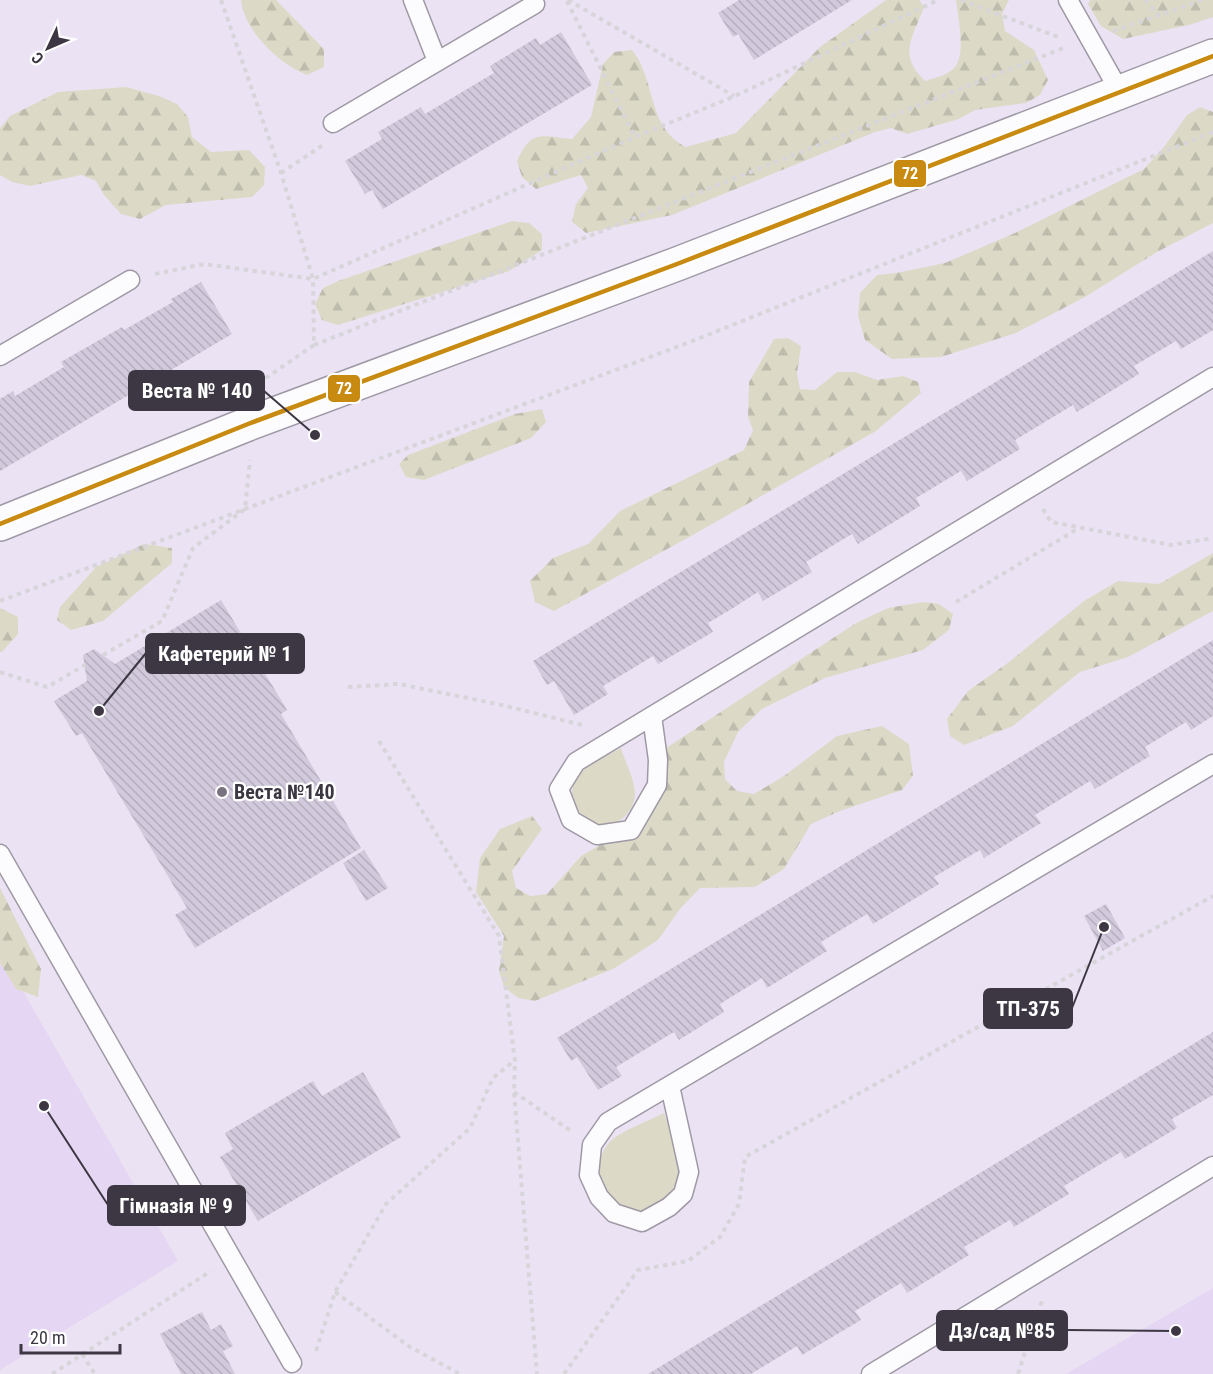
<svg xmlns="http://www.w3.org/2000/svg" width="1213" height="1374" font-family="'Roboto Condensed',sans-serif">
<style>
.built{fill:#e5d7f3}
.grass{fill:#dcdac7}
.forest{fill:url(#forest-firs)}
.building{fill:url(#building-back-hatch)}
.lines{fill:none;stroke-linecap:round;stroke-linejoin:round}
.lane-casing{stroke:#9f99a5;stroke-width:21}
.street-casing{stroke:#9f99a5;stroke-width:36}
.path{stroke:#d7d5d9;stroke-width:4;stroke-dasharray:4.5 4.5;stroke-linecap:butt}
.lane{stroke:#fcfbfd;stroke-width:18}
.street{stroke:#fcfbfd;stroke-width:33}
.bus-1-casing{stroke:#fff;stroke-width:9}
.bus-1{stroke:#c88a10;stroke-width:4.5}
.poi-dot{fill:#797380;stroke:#fff;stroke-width:2}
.labels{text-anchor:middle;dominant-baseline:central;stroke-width:4.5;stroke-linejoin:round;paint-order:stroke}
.poi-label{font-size:20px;font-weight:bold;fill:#3c3742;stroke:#fff;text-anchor:start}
.leader{fill:none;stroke:#3c3742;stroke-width:2}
.callout-dot{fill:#3c3742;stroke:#fff;stroke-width:2}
.callout{fill:#3c3742;stroke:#3c3742;stroke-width:2}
.callout-label{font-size:21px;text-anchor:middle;font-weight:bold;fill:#fff}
.line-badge{stroke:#fff;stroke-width:2}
.badge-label{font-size:16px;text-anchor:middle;font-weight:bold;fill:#fff}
</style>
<defs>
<pattern id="forest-firs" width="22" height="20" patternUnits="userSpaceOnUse" patternTransform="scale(1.5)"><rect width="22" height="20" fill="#dcdac7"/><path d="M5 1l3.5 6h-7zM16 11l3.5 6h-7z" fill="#bebcac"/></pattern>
<pattern id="building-back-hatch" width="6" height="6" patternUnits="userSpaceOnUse" patternTransform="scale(1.5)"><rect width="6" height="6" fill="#d2cadc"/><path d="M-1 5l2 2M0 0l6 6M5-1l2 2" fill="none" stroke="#b5aebe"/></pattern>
</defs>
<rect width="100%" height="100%" fill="#ebe3f4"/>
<g class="built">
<path d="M0 951 178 1261 0 1370Z"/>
<path d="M1213 1288V1374H1066Z"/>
</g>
<g class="grass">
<path d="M621 748C625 762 634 778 635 792 636 812 614 832 595 824 575 816 565 793 578 775 587 763 608 756 621 748Z"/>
<path d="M664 1113C670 1132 681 1155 679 1175 678 1186 672 1196 663 1201 658 1204 653 1209 647 1210 611 1220 585 1172 608 1144 619 1131 649 1121 664 1113Z"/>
</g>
<g class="forest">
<path d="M241 0H276L324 49V67L307 75C280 65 244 31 241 0Z"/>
<path d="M886 0H919L924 7C913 38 897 54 925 81 935 78 948 75 955 67 966 53 958 17 956 0H1009L1002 14 1005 31 1034 50 1048 80 1040 95 1026 103 975 110 959 119 907 134 891 128 875 132 672 215 586 233 572 222 576 204 588 188 581 175 536 189 522 177 517 161C531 129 541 136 572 139L591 117 603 64 614 52 632 50C657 81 646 126 686 147L736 133 820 47Z"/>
<path d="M1090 0H1213V17L1189 25 1123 39 1101 26 1088 4Z"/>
<path d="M126 87 159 96 177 104 188 117 192 137 211 152 249 150 265 167 264 185 252 197 166 205 140 219 121 214 104 195 96 181 81 175 30 186 12 182 0 175V128L10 116 58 92Z"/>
<path d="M1200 107 1213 112V223L1157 252 1085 297 1016 333 941 357 892 359 865 340 858 316 860 293 877 275 896 273 945 263 1015 233 1144 169 1164 147 1187 115Z"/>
<path d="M512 221 529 223 542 234V250L509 271 338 325 322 320 315 304 323 288 338 281Z"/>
<path d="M788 338 801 346 797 374 800 389 815 390 837 372H855L877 380 903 376 918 382 921 393 876 431 691 536 554 611 535 602 530 581 553 558 588 544 620 511 744 450 753 430 748 417 749 382 774 339Z"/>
<path d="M542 409 546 422 531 438 424 480 406 477 399 464 408 455 515 414Z"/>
<path d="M144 544 172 548V563L103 621 71 630 57 620 60 607 96 567Z"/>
<path d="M1213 553V611L1128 657 1080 672 1013 726 964 745 950 736 947 719 968 691 1009 662 1084 601 1118 581 1159 584Z"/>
<path d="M923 602 939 604 953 614 949 630 923 650 825 678 762 709 738 732 724 762 725 779 737 791 754 794 784 776 837 736 882 726 909 744 913 776 902 790 840 811 811 824 784 869 755 887 700 888 680 909 658 940 615 968 535 1001 518 998 504 987 499 971 504 936 476 892 480 858 500 829 532 816 542 829 512 871 516 888 530 896 547 894 581 856 641 821 660 752 856 623 888 608Z"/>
<path d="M0 608 18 617V634L2 652H0Z"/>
<path d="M0 888 41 969 38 997 16 989 0 963Z"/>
</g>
<g class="building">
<path d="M739 0H852L754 60 738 34 733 37 718 13Z"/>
<path d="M561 32 592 85 383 209 372 190 365 194 345 161 382 139 378 132 421 107 425 114 494 73 490 66 536 38 540 45Z"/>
<path d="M1213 251V330L1181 349 1176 341 1134 366 1139 374 1077 412 1073 405 1015 440 1020 449 967 481 961 471 916 498 920 506 858 544 852 534 832 546 806 562 812 572 763 601 758 592 733 608 708 623 713 632 658 664 653 656 630 670 603 686 608 694 574 715 554 681 547 685 533 661Z"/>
<path d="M201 282 232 334 0 471V399L13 391 15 396 64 367 61 362 122 327 124 330 173 302 171 299Z"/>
<path d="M221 600 287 710 281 714 361 848 195 948 175 915 187 908 82 733 76 736 54 701 87 681 83 655 94 649 115 664Z"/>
<path d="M1213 640V716L1191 730 1186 722 1145 747 1150 756 1095 789 1090 781 1035 815 1041 823 984 858 980 850 934 877 939 884 873 924 867 914 821 942 827 951 767 988 762 978 720 1004 724 1012 679 1040 674 1032 616 1067 622 1076 598 1090 577 1057 571 1061 557 1038Z"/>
<path d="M364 850 388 888 366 901 343 863Z"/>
<path d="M1106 904 1125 938 1103 951 1084 916Z"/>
<path d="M1213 1032V1095L1172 1119 1177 1128 1125 1159 1121 1152 1064 1186 1069 1194 1014 1227 1010 1220 964 1247 969 1255 907 1293 901 1283 855 1311 861 1320 802 1355 797 1346 751 1374H648Z"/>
<path d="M363 1072 401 1137 258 1221 220 1157 233 1149 225 1133 313 1081 322 1096Z"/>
<path d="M202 1312 211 1330 221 1324 233 1346 223 1351 235 1374H181L160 1334Z"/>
</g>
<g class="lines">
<defs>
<g id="lane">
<path d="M413 0 437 61"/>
<path d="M1068 0 1120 92"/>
<path d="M333 123 535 4"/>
<path d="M0 356 130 280"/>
<path d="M652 716 658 760 657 785 631 830 597 835 571 820 559 789 576 762 652 716 1213 377"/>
<path d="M0 854 292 1363"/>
<path d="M670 1086 689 1172 683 1194 669 1207 642 1222 614 1213 599 1197 589 1175 592 1145 608 1122 1213 764"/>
<path d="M871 1374 1213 1166"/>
</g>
<path id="street" d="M0 524 248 424 677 264 1213 56"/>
</defs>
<use href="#lane" class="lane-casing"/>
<use href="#street" class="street-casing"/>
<g class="path">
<path d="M221 0 281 173 313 279 314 345 260 382"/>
<path d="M568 0 734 96"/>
<path d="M961 0 1058 37"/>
<path d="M1145 0 1159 15"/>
<path d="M567 1 635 137"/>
<path d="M1113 31 1203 0"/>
<path d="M281 173 323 145"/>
<path d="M155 274 204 264 313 279 635 137 735 96 938 0"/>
<path d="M314 345 1066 47"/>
<path d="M1043 509 1051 522 1171 545 1213 538"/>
<path d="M0 601 690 342 1213 132"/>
<path d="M956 602 1079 528"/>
<path d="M103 655 162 621 193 548 245 509 250 460"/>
<path d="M0 672 47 687 85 665"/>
<path d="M348 687 399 684 502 705 586 726"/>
<path d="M379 741 499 936 515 1061 514 1092 537 1374"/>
<path d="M514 1092 571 1131"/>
<path d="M335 1292 410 1347 460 1374"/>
<path d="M316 1351 335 1292 386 1204 470 1128 493 1078 514 1061"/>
<path d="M82 1354 95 1374"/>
<path d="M52 1374 211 1271"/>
<path d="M564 1374 638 1270 688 1261 720 1237 739 1204 745 1157 1213 896"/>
<path d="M1018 1374 1042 1301"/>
</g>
<use href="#lane" class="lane"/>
<use href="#street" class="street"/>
<defs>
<path id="bus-1" d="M0 524 248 424 677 264 1213 56"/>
</defs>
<use href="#bus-1" class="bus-1-casing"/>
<use href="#bus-1" class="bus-1"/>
</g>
<circle class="poi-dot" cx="222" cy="792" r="6"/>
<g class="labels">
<g class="poi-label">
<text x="234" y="792">Веста №140</text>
</g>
</g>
<path class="leader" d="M315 435L264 391M99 711L146 653M1104 927L1072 1008M44 1106L108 1205M1176 1331L1067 1330"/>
<g class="callout-dot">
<circle cx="315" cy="435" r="6"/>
<circle cx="99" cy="711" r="6"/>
<circle cx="1104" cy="927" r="6"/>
<circle cx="44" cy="1106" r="6"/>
<circle cx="1176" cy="1331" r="6"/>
</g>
<g class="callout">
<rect x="129" y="371" width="135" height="39" rx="6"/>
<rect x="146" y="634" width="158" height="39" rx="6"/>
<rect x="984" y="989" width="88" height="39" rx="6"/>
<rect x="108" y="1186" width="137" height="39" rx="6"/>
<rect x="937" y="1311" width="130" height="39" rx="6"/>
</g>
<g class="callout-label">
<text x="197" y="398">Веста № 140</text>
<text x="225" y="661">Кафетерий № 1</text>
<text x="1028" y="1016">ТП-375</text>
<text x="176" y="1213">Гімназія № 9</text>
<text x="1002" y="1338">Дз/сад №85</text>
</g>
<g class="line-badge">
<rect x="893" y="159" width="34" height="29" rx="6" fill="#c88a10"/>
<rect x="327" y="374" width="34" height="29" rx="6" fill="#c88a10"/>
</g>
<g class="badge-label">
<text x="910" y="179">72</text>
<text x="344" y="394">72</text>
</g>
<g transform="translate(48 48) rotate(226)" stroke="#ffffff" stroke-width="4.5" paint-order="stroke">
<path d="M0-4.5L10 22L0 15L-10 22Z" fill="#3c3742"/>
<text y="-9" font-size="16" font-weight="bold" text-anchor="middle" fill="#3c3742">С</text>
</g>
<path d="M21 1344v9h99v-9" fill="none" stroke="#3c3742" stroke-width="3"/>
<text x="30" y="1344" font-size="18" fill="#3c3742" stroke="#ffffff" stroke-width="4.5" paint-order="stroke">20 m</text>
</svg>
